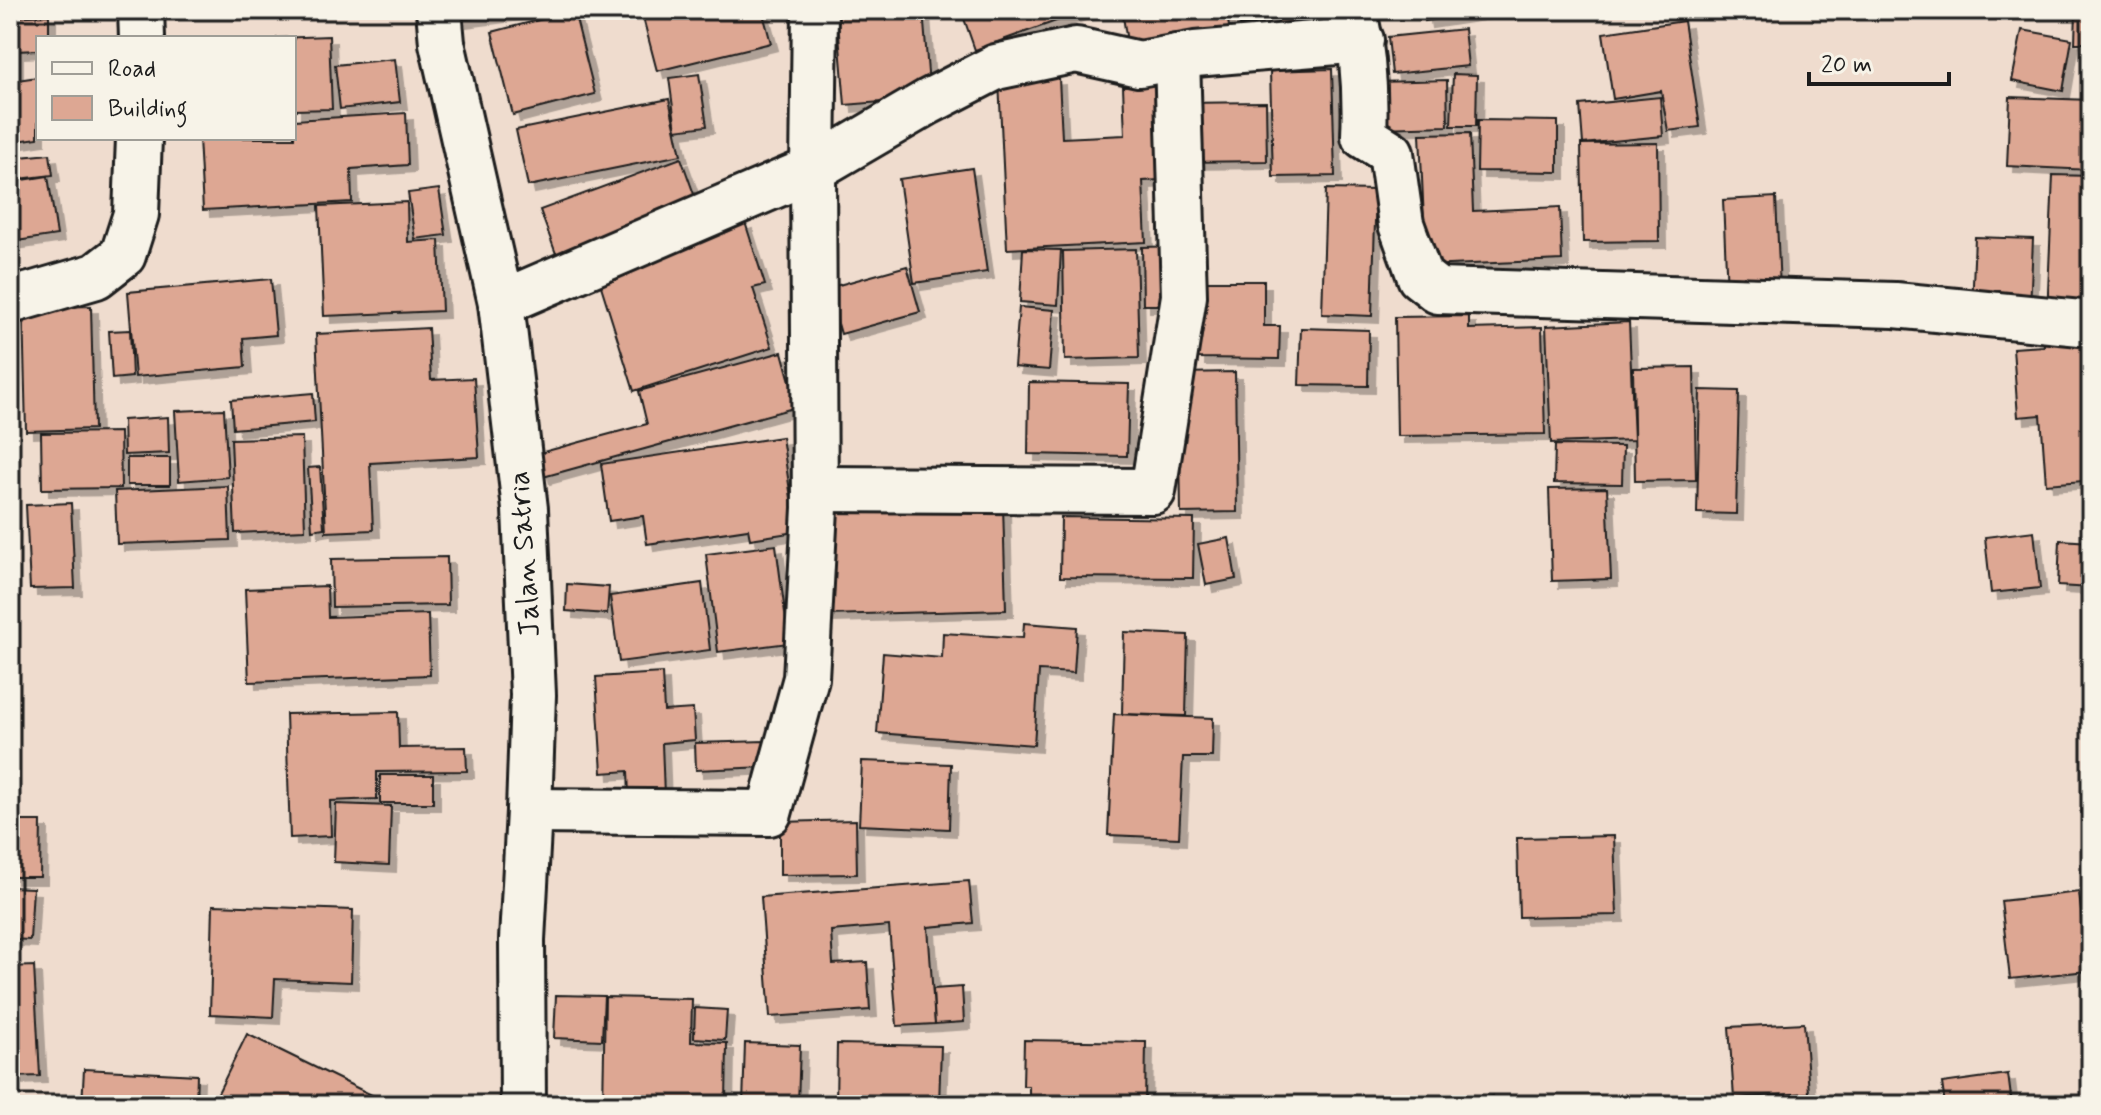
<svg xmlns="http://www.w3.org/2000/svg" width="2101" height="1115" font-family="Mynerve,sans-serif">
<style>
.building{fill:#dda793;stroke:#1c1c1c;stroke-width:2;filter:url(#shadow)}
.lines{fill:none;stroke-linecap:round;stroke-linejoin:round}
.minor-casing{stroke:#1c1c1c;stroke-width:50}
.minor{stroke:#f7f3e8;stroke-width:44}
.labels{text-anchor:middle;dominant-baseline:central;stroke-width:8;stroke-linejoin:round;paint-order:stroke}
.street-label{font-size:30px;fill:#1c1c1c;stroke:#f7f3e8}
</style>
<defs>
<filter id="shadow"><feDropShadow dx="7" dy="7" stdDeviation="0" flood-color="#0004"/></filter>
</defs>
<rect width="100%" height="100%" fill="#efdcce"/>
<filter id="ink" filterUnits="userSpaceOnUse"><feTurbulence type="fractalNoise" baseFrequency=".0125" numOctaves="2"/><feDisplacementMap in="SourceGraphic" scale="16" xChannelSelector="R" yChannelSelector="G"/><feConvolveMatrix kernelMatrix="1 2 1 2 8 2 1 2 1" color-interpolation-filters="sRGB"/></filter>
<g filter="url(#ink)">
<g class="building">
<path d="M459 10H539L460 20Z"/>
<path d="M641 10H762L771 43 657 71Z"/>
<path d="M837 10H923L930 98 845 105Z"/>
<path d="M961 10H1087L975 50Z"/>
<path d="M1122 10H1226L1231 37 1129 55Z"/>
<path d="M1238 10H1338L1341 29 1281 39 1278 19 1240 25Z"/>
<path d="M1423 10H1497L1425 21Z"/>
<path d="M2076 10H2091V43H2075Z"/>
<path d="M574 11 595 94 513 115 492 32Z"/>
<path d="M49 15V38H38V50L16 51V75H10V17Z"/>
<path d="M1684 21 1700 127 1668 131 1661 91 1613 99 1603 33Z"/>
<path d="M1464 29 1468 66 1392 74 1388 37Z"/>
<path d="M2022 30 2072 39 2063 91 2012 81Z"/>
<path d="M329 36 332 109 294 110V38H276Z"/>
<path d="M395 59 400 102 340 109 335 65Z"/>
<path d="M1332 69 1335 176 1273 177 1270 71Z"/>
<path d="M699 74 707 126 676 130 669 78Z"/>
<path d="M1453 74 1477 75 1476 126H1451Z"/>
<path d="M38 77V138L10 142V81Z"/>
<path d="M1059 78 1062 138 1125 135 1123 86 1174 84 1178 179 1143 181 1146 242 1007 249 999 81Z"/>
<path d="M1447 80 1448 126 1380 128 1379 82Z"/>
<path d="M1660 97 1663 136 1583 144 1580 105Z"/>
<path d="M2010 97 2091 100V170L2007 166Z"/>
<path d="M669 99 681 155 528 186 516 130Z"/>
<path d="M1266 102 1267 161 1181 162 1180 103Z"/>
<path d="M406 113 408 165 351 169 352 202 203 210 199 138H294V120Z"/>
<path d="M1478 120 1558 121V172L1477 171Z"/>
<path d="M1470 133 1473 211 1560 207 1562 260 1426 266 1420 134Z"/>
<path d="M1658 143 1659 241 1583 242 1581 144Z"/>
<path d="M50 154 53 175 10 180V158Z"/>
<path d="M681 158 700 211 559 262 540 210Z"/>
<path d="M972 168 987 272 914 283 899 179Z"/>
<path d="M2053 175 2091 176V318L2047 316Z"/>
<path d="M48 176 57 235 10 242V182Z"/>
<path d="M439 189 446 235 415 239 408 193Z"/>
<path d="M1326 189 1376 190 1372 316 1322 314Z"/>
<path d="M1776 197 1780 290 1727 292 1723 200Z"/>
<path d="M407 202 408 242 439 240 442 311 324 316 319 206Z"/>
<path d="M745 222 765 285 753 288 772 347 634 391 596 270Z"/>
<path d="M1975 237 2033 239 2030 310 1972 308Z"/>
<path d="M1180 246 1181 305H1143L1142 247Z"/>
<path d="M1023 249 1061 250 1058 305 1020 302Z"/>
<path d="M1136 249 1139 358 1065 360 1063 251Z"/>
<path d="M907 266 920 312 841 334 828 288Z"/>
<path d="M271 279 276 335 243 338 245 367 135 377 128 292Z"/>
<path d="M1200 281H1264V326H1280L1279 359 1198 358Z"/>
<path d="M91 306 94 429 26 431 23 308Z"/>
<path d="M1019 307 1054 310 1049 370 1014 367Z"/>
<path d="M1469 316V329L1542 327 1545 434 1397 436 1395 317Z"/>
<path d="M1629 322 1634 440 1551 443 1546 326Z"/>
<path d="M428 328 431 380 474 378 479 457 370 463 373 530 326 532 316 334Z"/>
<path d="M1301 328 1369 330 1368 386 1299 385Z"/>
<path d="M130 330 132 377 112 379 109 331Z"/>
<path d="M2091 330V536L2087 537 2083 481 2046 484 2041 415 2018 417 2013 348 2044 346 2043 333Z"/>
<path d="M782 352 797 407 543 477 536 454 647 424 639 391Z"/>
<path d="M1694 367 1696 480 1635 481 1633 368Z"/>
<path d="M1235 372 1237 512 1181 513 1179 373Z"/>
<path d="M1029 382 1129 384 1127 456 1028 454Z"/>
<path d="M1700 390 1739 391 1736 514 1697 513Z"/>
<path d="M313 393 315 422 233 429 231 400Z"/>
<path d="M224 409 228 477 179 481 175 411Z"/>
<path d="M168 417 169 453 124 455 123 420Z"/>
<path d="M120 432 121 488 42 489 41 433Z"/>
<path d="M302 437 305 530 235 533 231 439Z"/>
<path d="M782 437 796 532 750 539 748 529 647 544 643 516 609 521 601 464Z"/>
<path d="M1555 445 1623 446 1622 484 1554 483Z"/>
<rect x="127" y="458" width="43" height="27"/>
<path d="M320 467 324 528 312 530 308 468Z"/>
<path d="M228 486 230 540 117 544 115 491Z"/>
<path d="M1607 488 1611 579 1552 581 1549 489Z"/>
<path d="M71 503 75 588 30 589 26 505Z"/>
<path d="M1003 505 1006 610 827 615 824 509Z"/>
<path d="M1061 517 1194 519 1193 578 1060 577Z"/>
<path d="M2034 531 2040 588 1991 593 1985 537Z"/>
<path d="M1229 538 1236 579 1206 585 1198 544Z"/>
<path d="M2060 540 2091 542V588L2058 586Z"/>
<path d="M776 545 789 643 718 652 706 554Z"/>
<path d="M447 557 448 605 332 607 331 559Z"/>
<path d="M702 583 710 650 619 662 610 596Z"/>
<path d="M567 584 609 587 607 614 566 611Z"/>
<path d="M327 586 328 617 428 614 430 675 249 682 245 589Z"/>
<path d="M1024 623 1077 627 1074 673 1039 671 1034 745 877 733 883 653 942 658 943 633 1023 638Z"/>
<path d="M1124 632 1188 635 1186 716 1122 714Z"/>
<path d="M662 673 664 711 693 709 695 740 662 743 664 795 629 796 628 771 602 773 596 677Z"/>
<path d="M398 712 399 748 466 747 467 771 377 772V799L330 801 331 836 290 838 286 714Z"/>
<path d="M1114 714 1213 718 1212 757H1183L1179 838 1108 835Z"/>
<path d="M765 741 767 767 696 770 695 743Z"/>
<path d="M862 761 951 764 949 829 859 825Z"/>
<rect x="380" y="775" width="53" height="28"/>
<path d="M336 804 391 806 389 865 334 862Z"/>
<path d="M856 820 857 874 780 875V822Z"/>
<path d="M10 821H41L40 877H10Z"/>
<path d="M1614 836 1617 915 1519 917 1517 838Z"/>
<path d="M969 881 973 923 928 927 935 1024 897 1026 889 926 831 931 833 964 867 962 870 1010 770 1017 761 897Z"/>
<path d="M10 887 33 888 30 940 10 939Z"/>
<path d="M2079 892 2087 971 2010 979 2001 901Z"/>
<path d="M213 905 353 910 351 982 275 979 273 1017 210 1014Z"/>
<path d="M34 966 40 1076 10 1077V967Z"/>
<path d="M962 987 964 1022 935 1024 933 989Z"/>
<path d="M556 995 604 996 602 1040 554 1038Z"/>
<path d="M605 997 692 999 691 1042 727 1043 726 1105H603Z"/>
<path d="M695 1008 727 1010 725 1040 694 1038Z"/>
<path d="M1804 1023 1809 1093 1734 1098 1729 1027Z"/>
<path d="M247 1034 392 1105H212Z"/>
<path d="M1024 1040 1146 1042 1145 1105H1029V1086H1023Z"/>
<path d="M745 1043 800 1045 798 1105H743Z"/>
<path d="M837 1044 941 1046 939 1105H836Z"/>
<path d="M84 1069 197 1075 196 1105H82Z"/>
<path d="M2008 1074 2012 1105H1945L1942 1083Z"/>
<path d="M1492 1096 1494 1105H1447Z"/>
</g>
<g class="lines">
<defs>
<g id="minor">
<path d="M141 10 142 38"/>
<path d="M439 10 442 43 501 303 525 509 533 695 529 811 522 940 523 1105"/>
<path d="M1354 10C1363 52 1366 93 1364 136L1391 153 1401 224 1420 277 1438 291 1895 305 2091 324"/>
<path d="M10 301 96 276 123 255 136 214 139 138"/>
<path d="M501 303 813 169 928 102 996 67 1076 50 1139 64 1195 54 1361 40"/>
<path d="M815 489 1153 491 1184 296 1177 57"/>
<path d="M529 811 769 813 806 678 815 508 813 169 815 10"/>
</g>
</defs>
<use href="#minor" class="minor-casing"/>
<use href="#minor" class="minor"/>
</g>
</g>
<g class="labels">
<g class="street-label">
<text transform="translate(525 554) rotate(-94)">Jalan Satria</text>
</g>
</g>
<rect width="2101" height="1115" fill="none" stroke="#f7f3e8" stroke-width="40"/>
<rect x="20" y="20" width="2061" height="1075" fill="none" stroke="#1c1c1c" stroke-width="3" filter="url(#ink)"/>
<rect x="36" y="36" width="260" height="104" fill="#f7f3e8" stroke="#9f9d96" stroke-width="2"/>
<rect x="52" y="62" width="40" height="12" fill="#f7f3e8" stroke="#9f9d96" stroke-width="2"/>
<text x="108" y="76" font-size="24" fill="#1c1c1c">Road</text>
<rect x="52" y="96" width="40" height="24" fill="#dda793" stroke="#9f9d96" stroke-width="2"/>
<text x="108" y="116" font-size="24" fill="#1c1c1c">Building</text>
<path d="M1809 72v12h140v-12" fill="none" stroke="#1c1c1c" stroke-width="4"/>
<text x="1821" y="72" font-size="24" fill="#1c1c1c" stroke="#f7f3e8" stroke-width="6" paint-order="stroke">20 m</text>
</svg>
